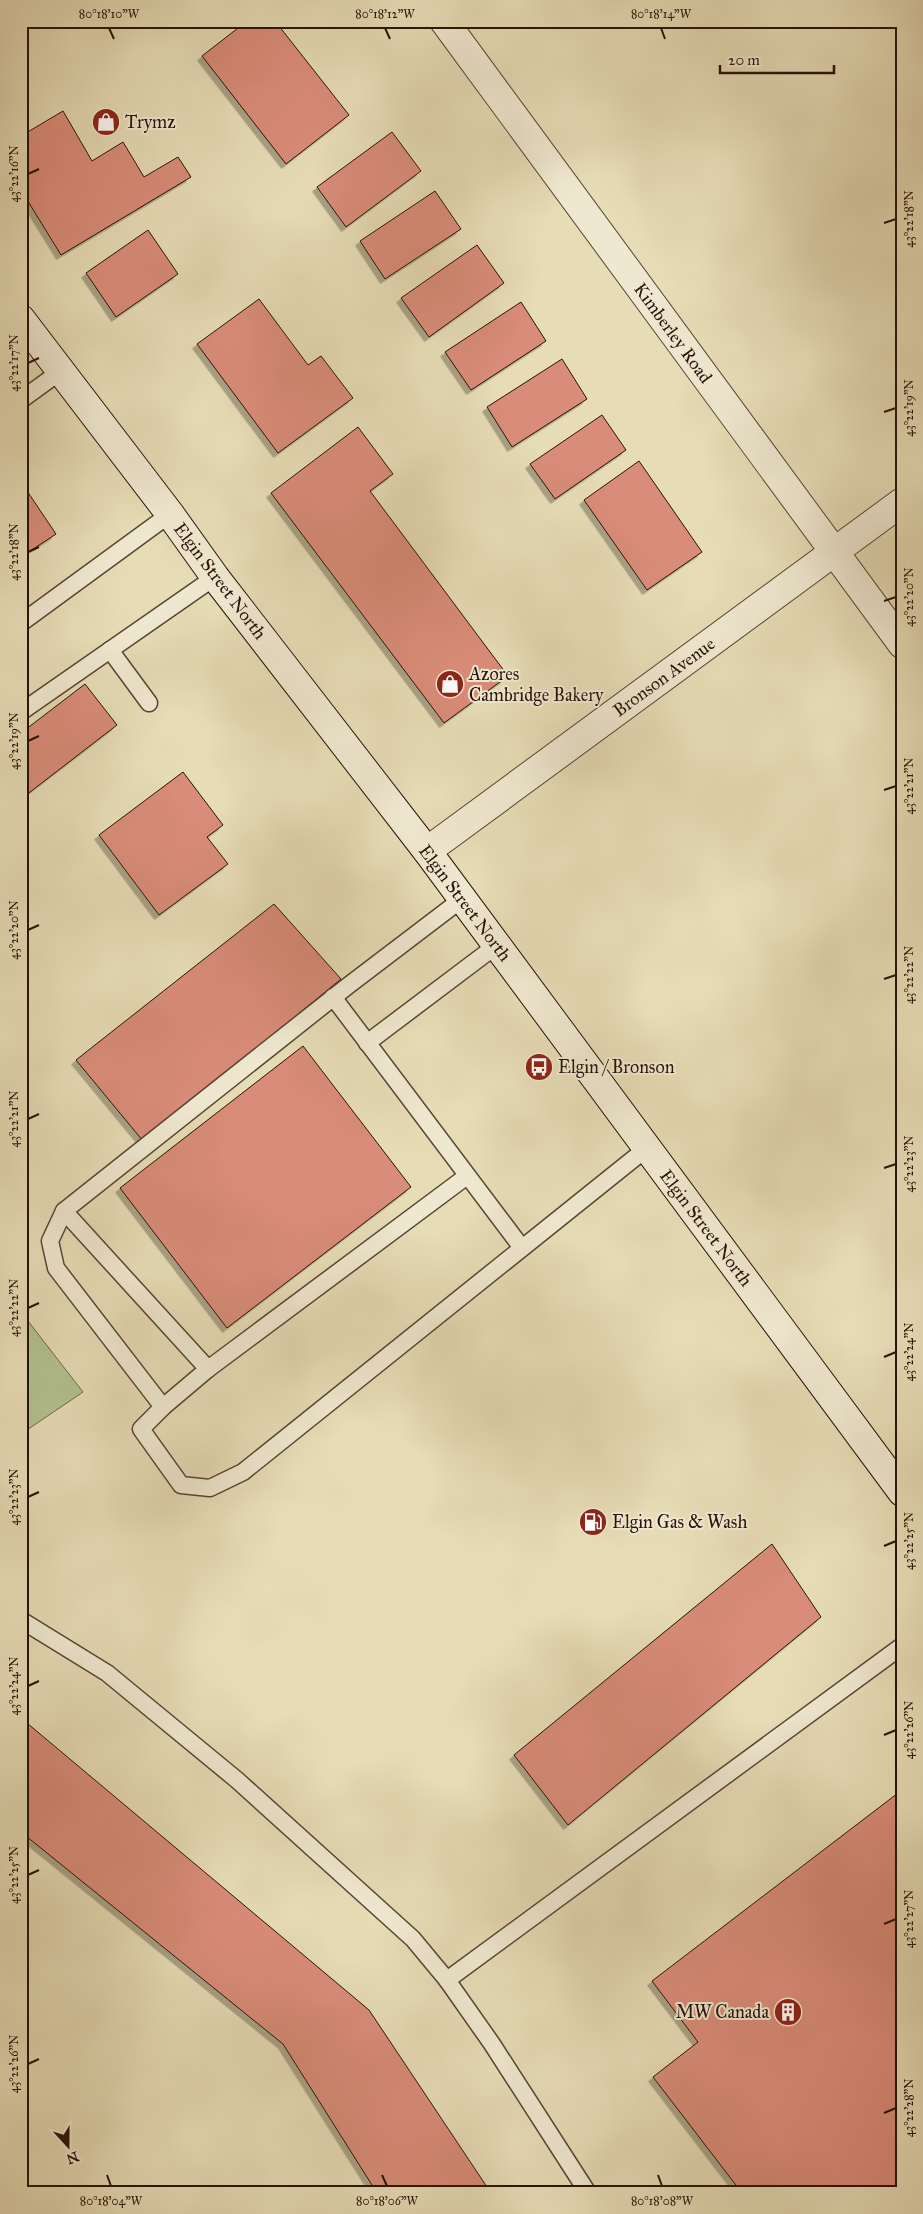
<svg xmlns="http://www.w3.org/2000/svg" width="923" height="2214" font-family="'IM FELL Great Primer',serif">
<style>
.green{fill:#b3c190;stroke:#6e694c}
.building{fill:#d98c79;stroke:#291107;filter:url(#shadow)}
.lines{fill:none;stroke-linecap:round;stroke-linejoin:round}
.lane-casing{stroke:#584433;stroke-width:19}
.street-casing{stroke:#584433;stroke-width:30}
.secondary-casing{stroke:#291107;stroke-width:30}
.lane{stroke:#efe8d0;stroke-width:16}
.street{stroke:#efe8d0;stroke-width:28}
.secondary{stroke:#efe8d0;stroke-width:28}
.ticks{fill:none;stroke:#291107;stroke-width:2}
.labels{text-anchor:middle;dominant-baseline:central;stroke-width:4;stroke-linejoin:round;paint-order:stroke}
.poi-label{font-size:18px;fill:#291107;stroke:#efe8d0;text-anchor:start}
.street-label{font-size:18px;fill:#291107;stroke:#efe8d0}
.neatline{fill:none;stroke:#291107;stroke-width:2}
.ticks-label{font-size:12px;text-anchor:middle;fill:#291107}
</style>
<defs>
<filter id="shadow"><feDropShadow dx="-4.5" dy="4.5" stdDeviation="0" flood-color="#0004"/></filter>
</defs>
<rect width="100%" height="100%" fill="#e6dcb6"/>
<filter id="stains"><feTurbulence type="fractalNoise" baseFrequency=".004" numOctaves="4"/><feColorMatrix values="0 0 0 0 .2 0 0 0 0 .09 0 0 0 0 .02 0 0 0 .5 -.17"/></filter>
<radialGradient id="worn" r=".72"><stop offset=".6" stop-color="#630" stop-opacity="0"/><stop offset="1" stop-color="#630" stop-opacity=".3"/></radialGradient>
<path class="green" d="M21 1312 83 1392 21 1434Z"/>
<g class="building">
<path d="M247 21H275L349 115 286 164 202 56Z"/>
<path d="M63 111 92 161 123 142 144 177 178 157 191 177 61 255 21 190V136Z"/>
<path d="M392 132 421 171 346 227 317 187Z"/>
<path d="M435 191 461 229 385 279 360 241Z"/>
<path d="M148 230 178 274 116 317 86 273Z"/>
<path d="M477 245 504 283 429 337 401 298Z"/>
<path d="M259 299 308 365 321 356 353 398 278 453 197 344Z"/>
<path d="M521 302 546 341 471 390 445 352Z"/>
<path d="M562 359 587 399 512 447 487 407Z"/>
<path d="M602 415 626 450 555 499 530 464Z"/>
<path d="M358 427 393 474 370 491 508 676 444 723 271 493Z"/>
<path d="M639 461 702 552 647 590 584 500Z"/>
<path d="M21 482 56 534 21 557Z"/>
<path d="M85 684 117 725 21 799V733Z"/>
<path d="M183 772 223 825 207 837 228 864 159 915 99 835Z"/>
<path d="M274 904 341 979 143 1141 76 1060Z"/>
<path d="M303 1046 411 1187 227 1328 120 1188Z"/>
<path d="M772 1544 821 1617 568 1825 514 1755Z"/>
<path d="M21 1718 369 2010 491 2193H377L283 2044 21 1832Z"/>
<path d="M902 1790V2193H742L653 2077 698 2042 652 1981Z"/>
</g>
<g class="lines">
<defs>
<g id="lane">
<path d="M21 400 61 371"/>
<path d="M21 623 170 514"/>
<path d="M110 650 149 703"/>
<path d="M21 712 215 577"/>
<path d="M462 899 349 985 64 1211 50 1241 56 1268 163 1407 141 1429 181 1485 210 1488 243 1472 647 1148"/>
<path d="M333 997 522 1248"/>
<path d="M367 1043 497 945"/>
<path d="M64 1211 208 1369"/>
<path d="M163 1407 208 1369 467 1176"/>
<path d="M21 1620 107 1673 237 1780 413 1939 447 1980 902 1646"/>
<path d="M447 1980 492 2044 588 2193"/>
</g>
<g id="street">
<path d="M444 21 902 644"/>
<path d="M427 851 902 502"/>
</g>
<path id="secondary" d="M21 319 170 514 215 577 427 851 902 1492"/>
</defs>
<use href="#lane" class="lane-casing"/>
<use href="#street" class="street-casing"/>
<use href="#secondary" class="secondary-casing"/>
<use href="#lane" class="lane"/>
<use href="#street" class="street"/>
<use href="#secondary" class="secondary"/>
</g>
<path class="ticks" d="M109 28 114 39M385 28 390 39M661 28 665 39M28 174 39 169M884 223 896 219M28 363 39 358M884 412 896 408M28 552 39 547M884 601 896 597M28 741 39 736M884 790 896 786M28 930 39 925M884 979 896 975M28 1119 39 1114M884 1168 896 1164M28 1308 39 1303M884 1357 896 1352M28 1497 39 1492M884 1546 896 1541M28 1686 39 1681M884 1735 896 1730M28 1875 39 1870M884 1924 896 1919M28 2064 39 2059M884 2113 896 2108M107 2175 111 2186M382 2175 387 2186M658 2175 662 2186"/>
<defs>
<symbol id="shop-disc" viewBox="-11 -11 22 22"><circle r="9.5" fill="#8f2418" stroke="#efe8d0"/><path d="M-5-2.5h2.3a2.7 3.5 0 0 1 5.4 0H5L5.5 6h-11ZM-1.5-2.5h3a1.5 2.3 0 0 0-3 0Z" fill="#fff"/></symbol>
<symbol id="bus-disc" viewBox="-11 -11 22 22"><circle r="9.5" fill="#8f2418" stroke="#efe8d0"/><path d="M-5-6H5V4H4V6H2V4H-2V6H-4V4H-5ZM-3.5-4V0h7V-4ZM-3.5 1.2v1.5H-2V1.2ZM2 1.2v1.5H3.5V1.2Z" fill="#fff"/></symbol>
<symbol id="fuel-disc" viewBox="-11 -11 22 22"><circle r="9.5" fill="#8f2418" stroke="#efe8d0"/><path d="M-5.5-6h7V0h2V4h1.3V-2.5L3-4.5l.8-.8L6-3V5H2.5V1h-1V6h-7ZM-4.2-4.7v3.2H.2V-4.7Z" fill="#fff"/></symbol>
<symbol id="building-disc" viewBox="-11 -11 22 22"><circle r="9.5" fill="#8f2418" stroke="#efe8d0"/><path d="M-4-6H4V6H1V3H-1V6H-4ZM-2.5-4.3h1.7v1.8h-1.7ZM.8-4.3h1.7v1.8H.8ZM-2.5-1h1.7V.8h-1.7ZM.8-1h1.7V.8H.8Z" fill="#fff"/></symbol>
</defs>
<g fill-rule="evenodd">
<use href="#shop-disc" x="90" y="106" width="32" height="32"/>
<use href="#shop-disc" x="434" y="668" width="32" height="32"/>
<use href="#bus-disc" x="523" y="1051" width="32" height="32"/>
<use href="#fuel-disc" x="577" y="1506" width="32" height="32"/>
<use href="#building-disc" x="772" y="1996" width="32" height="32"/>
</g>
<g class="labels">
<g class="poi-label">
<text x="125" y="122">Trymz</text>
<text x="469" y="674">Azores<tspan x="469" dy="21">Cambridge Bakery</tspan></text>
<text x="558" y="1067">Elgin / Bronson</text>
<text x="612" y="1522">Elgin Gas &amp; Wash</text>
<text x="769" y="2012" text-anchor="end">MW Canada</text>
</g>
<g class="street-label">
<text transform="translate(673 333) rotate(54)">Kimberley Road</text>
<text transform="translate(220 581) rotate(53)">Elgin Street North</text>
<text transform="translate(664 677) rotate(-36)">Bronson Avenue</text>
<text transform="translate(465 903) rotate(53)">Elgin Street North</text>
<text transform="translate(706 1228) rotate(53)">Elgin Street North</text>
</g>
</g>
<rect width="923" height="2214" fill="none" stroke="#e6dcb6" stroke-width="55"/>
<g transform="translate(68 2146) rotate(159)" stroke="#efe8d0" stroke-width="4" paint-order="stroke">
<path d="M0-4L9 19L0 12L-9 19Z" fill="#291107"/>
<text y="-8" font-size="14" font-weight="bold" text-anchor="middle" fill="#291107">N</text>
</g>
<path d="M720 65v8h114v-8" fill="none" stroke="#291107" stroke-width="2.5"/>
<text x="728" y="65" font-size="15" fill="#291107" stroke="#efe8d0" stroke-width="4" paint-order="stroke">20 m</text>
<rect x="28" y="28" width="868" height="2158" class="neatline"/>
<g class="ticks-label">
<text x="109" y="18">80°18'10"W</text>
<text x="385" y="18">80°18'12"W</text>
<text x="661" y="18">80°18'14"W</text>
<text transform="translate(14 174) rotate(-90)" y="4">43°22'16"N</text>
<text transform="translate(909 219) rotate(-90)" y="4">43°22'18"N</text>
<text transform="translate(14 363) rotate(-90)" y="4">43°22'17"N</text>
<text transform="translate(909 408) rotate(-90)" y="4">43°22'19"N</text>
<text transform="translate(14 552) rotate(-90)" y="4">43°22'18"N</text>
<text transform="translate(909 597) rotate(-90)" y="4">43°22'20"N</text>
<text transform="translate(14 741) rotate(-90)" y="4">43°22'19"N</text>
<text transform="translate(909 786) rotate(-90)" y="4">43°22'21"N</text>
<text transform="translate(14 930) rotate(-90)" y="4">43°22'20"N</text>
<text transform="translate(909 975) rotate(-90)" y="4">43°22'22"N</text>
<text transform="translate(14 1119) rotate(-90)" y="4">43°22'21"N</text>
<text transform="translate(909 1164) rotate(-90)" y="4">43°22'23"N</text>
<text transform="translate(14 1308) rotate(-90)" y="4">43°22'22"N</text>
<text transform="translate(909 1352) rotate(-90)" y="4">43°22'24"N</text>
<text transform="translate(14 1497) rotate(-90)" y="4">43°22'23"N</text>
<text transform="translate(909 1541) rotate(-90)" y="4">43°22'25"N</text>
<text transform="translate(14 1686) rotate(-90)" y="4">43°22'24"N</text>
<text transform="translate(909 1730) rotate(-90)" y="4">43°22'26"N</text>
<text transform="translate(14 1875) rotate(-90)" y="4">43°22'25"N</text>
<text transform="translate(909 1919) rotate(-90)" y="4">43°22'27"N</text>
<text transform="translate(14 2064) rotate(-90)" y="4">43°22'26"N</text>
<text transform="translate(909 2108) rotate(-90)" y="4">43°22'28"N</text>
<text x="111" y="2205">80°18'04"W</text>
<text x="387" y="2205">80°18'06"W</text>
<text x="662" y="2205">80°18'08"W</text>
</g>
<rect width="100%" height="100%" filter="url(#stains)"/>
<rect width="100%" height="100%" fill="url(#worn)"/>
</svg>
